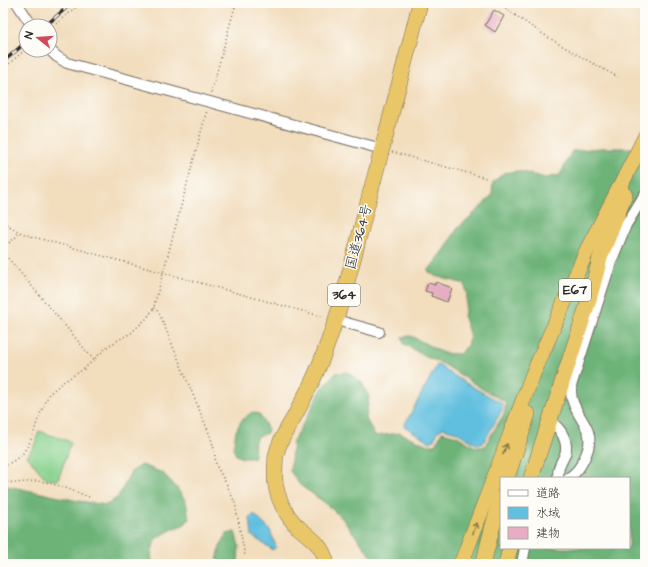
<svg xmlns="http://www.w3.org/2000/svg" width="648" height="567" font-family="'Architects Daughter','Klee One',sans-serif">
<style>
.green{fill:#87d18d;stroke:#597e5c}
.forest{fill:#6db378;stroke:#4c6f52;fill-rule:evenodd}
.water{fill:#61bfdf;stroke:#467585}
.building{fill:#e6adc3}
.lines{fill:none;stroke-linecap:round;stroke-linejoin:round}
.minor-casing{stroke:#71695e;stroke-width:12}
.highway-casing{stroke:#71695e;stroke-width:16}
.path{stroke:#71695e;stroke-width:1.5;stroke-dasharray:1 3;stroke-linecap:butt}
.minor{stroke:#fff;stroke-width:10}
.highway{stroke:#e9c769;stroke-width:15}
.rail-casing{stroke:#2b2b2b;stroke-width:3.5}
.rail{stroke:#fdfcf7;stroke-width:2;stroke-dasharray:6;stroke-linecap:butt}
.oneway{stroke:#8a794a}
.labels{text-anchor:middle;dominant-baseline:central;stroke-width:3;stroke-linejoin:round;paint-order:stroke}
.shield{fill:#fdfcf7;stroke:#6a6a68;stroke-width:1}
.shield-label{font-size:13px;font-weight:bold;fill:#2b2b2b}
.street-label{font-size:14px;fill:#2b2b2b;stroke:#fdfcf7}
</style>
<rect width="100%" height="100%" fill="#fdfcf7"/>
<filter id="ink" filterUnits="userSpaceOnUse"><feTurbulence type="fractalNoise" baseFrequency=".025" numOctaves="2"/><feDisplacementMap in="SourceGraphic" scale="8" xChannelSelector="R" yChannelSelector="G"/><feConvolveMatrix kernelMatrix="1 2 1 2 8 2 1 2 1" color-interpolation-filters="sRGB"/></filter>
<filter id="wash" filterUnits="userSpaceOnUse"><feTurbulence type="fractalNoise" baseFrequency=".012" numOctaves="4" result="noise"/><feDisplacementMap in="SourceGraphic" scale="16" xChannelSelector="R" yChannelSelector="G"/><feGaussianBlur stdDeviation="0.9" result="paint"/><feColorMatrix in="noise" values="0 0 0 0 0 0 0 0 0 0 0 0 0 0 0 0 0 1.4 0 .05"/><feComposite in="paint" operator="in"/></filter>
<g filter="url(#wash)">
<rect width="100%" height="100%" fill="#f2ddbd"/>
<path class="green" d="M39 431 71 442 58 480 46 479 27 456 34 446Z"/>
<g class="forest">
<path d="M645 146V564H377L368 552 342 518 324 502 300 485 290 471 293 441 306 419 322 388 336 373 347 372 362 383 369 397 366 419 375 436 400 433 428 445H435L442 432 457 436 475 447H484L504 414 506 402 484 390 442 363 426 357 404 344 402 337 411 336 443 353 459 354 467 346 470 336 464 318 467 296 465 284 435 276 428 271 446 248 457 229 481 207 492 195 493 182 504 173 518 171 546 178 560 175 572 151 599 148H637ZM501 478H629V548H501Z"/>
<path d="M252 412 259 414 268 429 267 433C248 439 258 444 253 458H242L236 455 233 448 236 431 241 421Z"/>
<path d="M142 465 163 473 176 487 186 501 189 519 185 524 173 529 155 539 151 556 153 564H3V485L78 501 107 505 118 497 131 472Z"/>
<path d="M235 532 239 546 238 562 240 564H216L217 562 220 546 227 534Z"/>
</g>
<g class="water">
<path d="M437 365C443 366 447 372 453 375 469 385 485 394 502 403V410L486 438 482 444H476L457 432 443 428 438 431 434 440 430 442 404 426Z"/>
<path d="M254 514 270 530 276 547 273 550 252 536 250 518Z"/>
</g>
<g id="blocks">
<g class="building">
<path d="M494 10 504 16 495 32 485 25Z"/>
<path d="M436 282 452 288 447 302 431 296 432 293 425 291 428 283 435 285Z"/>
</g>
</g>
</g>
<g filter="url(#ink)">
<use href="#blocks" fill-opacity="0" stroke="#71695e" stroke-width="1"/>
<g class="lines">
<defs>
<g id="minor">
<path d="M17 3 32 26"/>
<path d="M50 50 56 56 67 63 382 149"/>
<path d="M336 320 379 332"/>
<path d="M555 425C562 431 567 441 566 451 565 456 562 460 560 465 558 469 558 474 558 478"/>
<path d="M568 478C576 474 580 468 584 459 599 429 579 424 572 399 571 395 571 390 571 386L611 262 626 225 645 194"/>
<path d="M522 564 525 548"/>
</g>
<g id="highway">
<path d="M616 195 645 137"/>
<path d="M507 478 528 414"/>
<path d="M531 478 588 303 596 274 600 258 625 195"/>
<path d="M327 564C322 544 313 540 298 527 285 515 276 496 275 479 275 471 275 462 276 455 279 442 286 430 293 419 299 408 305 396 311 384 321 364 328 343 335 322 349 280 359 236 370 194 387 130 404 67 420 3"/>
<path d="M461 564 491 486 533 374 587 250 620 187"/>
<path d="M483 564 492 529 501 498"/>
<path d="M506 564 510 548"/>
</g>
</defs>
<use href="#minor" class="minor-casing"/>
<use href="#highway" class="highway-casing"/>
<g class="path">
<path d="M499 3C536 32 577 55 618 77"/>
<path d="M50 29 81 3"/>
<path d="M3 69 26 49"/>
<path d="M211 93 236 3"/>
<path d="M392 152 486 178"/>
<path d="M3 222 19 232 30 236 324 317"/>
<path d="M3 248 16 237 19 232"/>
<path d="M3 252 94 360"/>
<path d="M154 308 157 310 162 320 211 438 214 449 216 465 227 485 235 503 245 556"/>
<path d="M3 467 15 460 23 453 29 444 34 432 39 416 49 394 63 382 84 369 108 346 131 333 147 318 154 308 155 302 163 273 207 110"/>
<path d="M3 481 15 483 36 481 46 482 63 487 89 497"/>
</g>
<use href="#minor" class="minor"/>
<use href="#highway" class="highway"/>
<defs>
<g id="rail">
<path d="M45 26 72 3"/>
<path d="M3 62 26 42"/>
</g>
</defs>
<use href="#rail" class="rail-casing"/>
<use href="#rail" class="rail"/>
</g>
<defs><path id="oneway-shaft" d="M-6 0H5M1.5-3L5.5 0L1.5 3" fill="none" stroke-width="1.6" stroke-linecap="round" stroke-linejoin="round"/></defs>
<g class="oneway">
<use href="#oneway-shaft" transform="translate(505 449) rotate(-70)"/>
<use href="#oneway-shaft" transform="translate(475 528) rotate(-69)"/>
</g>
</g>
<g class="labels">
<g class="shield">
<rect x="559" y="279" width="32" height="22" rx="3"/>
<rect x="328" y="284" width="32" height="22" rx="3"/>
</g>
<g class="shield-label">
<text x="575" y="290">E67</text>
<text x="344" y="295">364</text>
</g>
<g class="street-label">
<text transform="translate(359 237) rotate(-75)">国道364号</text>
</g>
</g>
<rect width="648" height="567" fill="none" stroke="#fdfcf7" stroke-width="16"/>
<rect x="500" y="477" width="130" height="72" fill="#fdfcf7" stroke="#a9a8a5"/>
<rect x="508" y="490" width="20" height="6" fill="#ffffff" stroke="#a9a8a5"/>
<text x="536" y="497" font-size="12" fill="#2b2b2b">道路</text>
<rect x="508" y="507" width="20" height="12" fill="#61bfdf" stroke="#a9a8a5"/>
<text x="536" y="517" font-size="12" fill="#2b2b2b">水域</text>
<rect x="508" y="527" width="20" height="12" fill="#e6adc3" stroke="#a9a8a5"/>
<text x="536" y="537" font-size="12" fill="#2b2b2b">建物</text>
<g transform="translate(38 38) rotate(287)"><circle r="19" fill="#fdfcf7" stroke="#a9a8a5"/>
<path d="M0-3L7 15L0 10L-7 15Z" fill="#d1495b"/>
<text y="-6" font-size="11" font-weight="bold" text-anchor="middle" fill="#2b2b2b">N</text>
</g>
</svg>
